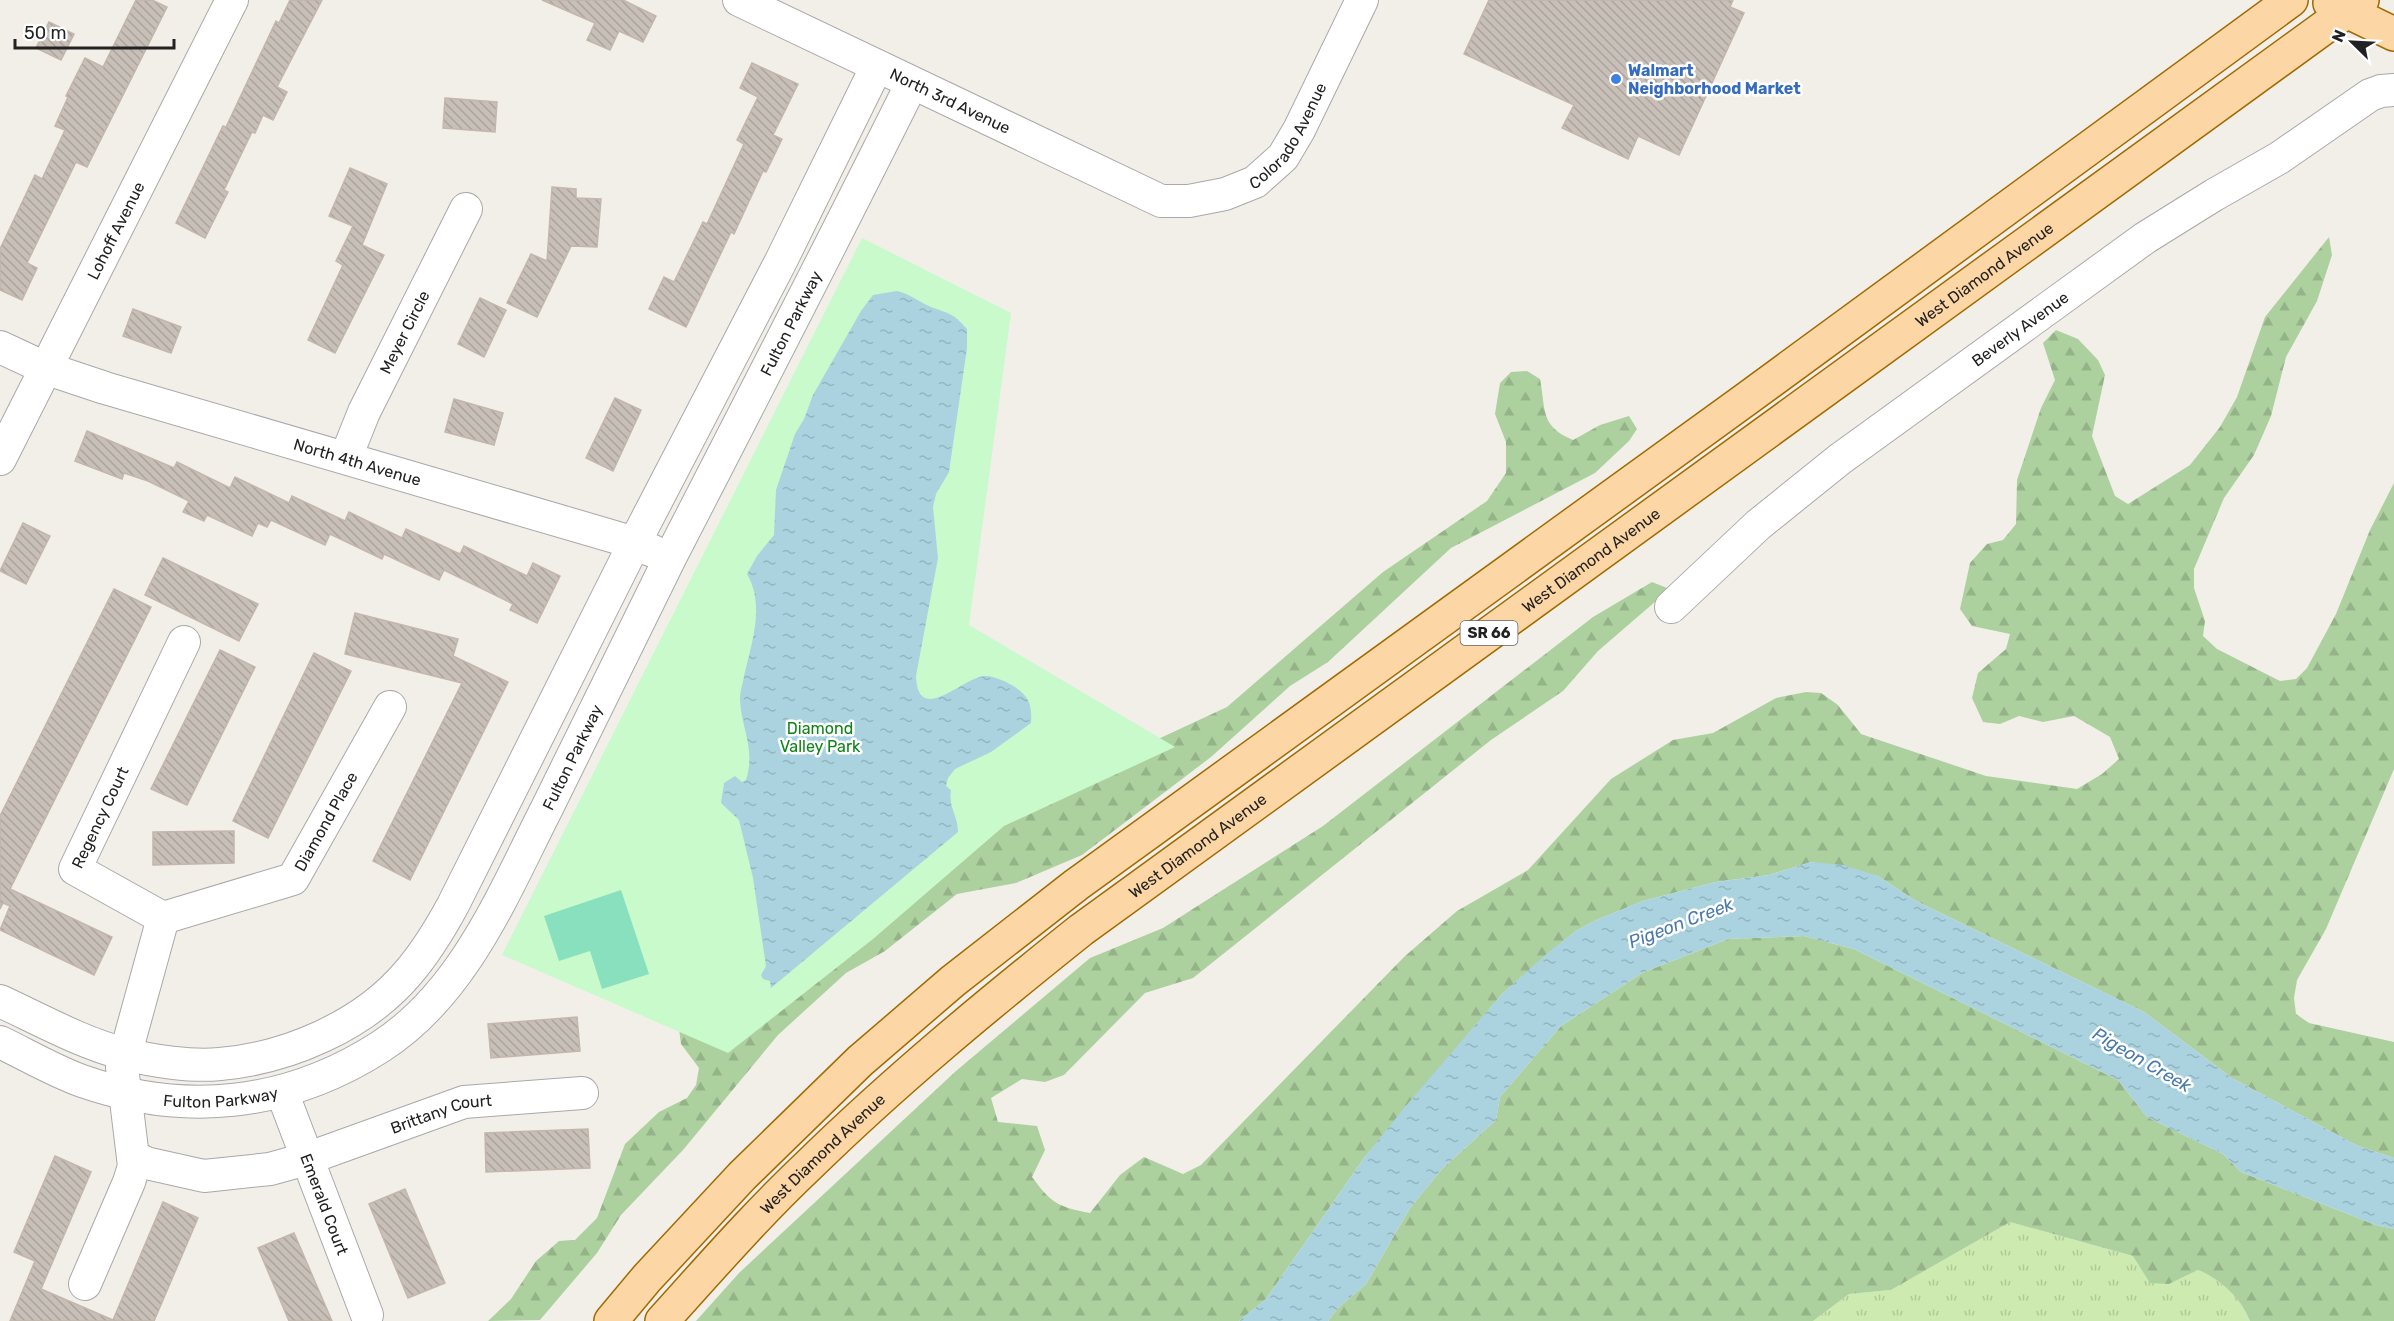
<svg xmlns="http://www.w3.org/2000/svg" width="2394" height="1321" font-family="Rubik,sans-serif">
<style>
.grass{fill:url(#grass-tufts)}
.forest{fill:url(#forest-firs)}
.park{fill:#c8facc}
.pitch{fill:#88e0be}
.water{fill:url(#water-ripples)}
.building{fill:url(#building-back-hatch);stroke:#c4b6ab;stroke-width:1.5}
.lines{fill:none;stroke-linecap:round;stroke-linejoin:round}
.minor-casing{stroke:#a9a9a9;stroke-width:34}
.major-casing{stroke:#a06b00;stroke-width:36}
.minor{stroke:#fff;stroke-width:32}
.major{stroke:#fcd6a4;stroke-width:33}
.shop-dot{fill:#3f7fe0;stroke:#fff;stroke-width:2}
.labels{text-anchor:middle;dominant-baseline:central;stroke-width:5;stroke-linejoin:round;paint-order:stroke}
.shield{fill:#fff;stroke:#646464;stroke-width:1.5}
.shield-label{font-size:15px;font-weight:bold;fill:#222}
.shop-label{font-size:16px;font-weight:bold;fill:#366cbe;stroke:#fff;text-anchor:start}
.street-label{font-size:16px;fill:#222;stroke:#fff}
.park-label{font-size:16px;fill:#0c8416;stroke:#fff}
.water-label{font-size:18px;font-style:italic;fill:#4a7aab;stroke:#fff}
</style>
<defs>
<pattern id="grass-tufts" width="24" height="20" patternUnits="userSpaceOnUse" patternTransform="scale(1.5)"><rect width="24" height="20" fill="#cdebb0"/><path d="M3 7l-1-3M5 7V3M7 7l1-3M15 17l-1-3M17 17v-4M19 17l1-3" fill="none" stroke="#b0c997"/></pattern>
<pattern id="forest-firs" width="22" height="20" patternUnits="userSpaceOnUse" patternTransform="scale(1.5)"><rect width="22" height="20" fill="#add19e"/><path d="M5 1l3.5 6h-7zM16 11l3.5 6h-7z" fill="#95b388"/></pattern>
<pattern id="water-ripples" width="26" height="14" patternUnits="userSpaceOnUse" patternTransform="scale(1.5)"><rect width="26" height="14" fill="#aad3df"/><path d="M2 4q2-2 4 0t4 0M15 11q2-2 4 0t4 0" fill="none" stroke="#92b5bf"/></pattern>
<pattern id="building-back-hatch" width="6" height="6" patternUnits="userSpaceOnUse" patternTransform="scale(1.5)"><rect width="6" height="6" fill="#c7bfb8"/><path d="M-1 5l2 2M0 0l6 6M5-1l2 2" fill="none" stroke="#aba49e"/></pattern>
</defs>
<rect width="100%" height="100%" fill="#f2efe9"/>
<path class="grass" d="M2010 1222 2133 1256 2169 1284 2198 1270C2220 1279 2241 1298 2250 1321H1813L1849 1294 1891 1290Z"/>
<g class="forest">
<path d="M2329 237 2332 255 2317 301 2286 357 2271 416 2254 455 2224 498 2194 569V588L2205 621 2203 636 2217 649 2280 681 2296 679 2307 668 2336 614 2370 530 2394 483V769L2326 929 2297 980 2294 998 2296 1014 2309 1023 2394 1042V1158L2358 1146 2232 1078 2144 1012 1916 901 1878 876 1811 862 1769 875 1716 882 1643 901 1594 921 1576 931 1551 951 1502 994 1364 1158 1266 1299 1239 1321H696L739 1273 956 1071 1090 958 1163 928 1323 826 1593 617 1652 582 1667 588 1656 601 1598 651 1563 691 1491 740 1193 978 1145 993 1064 1075 1045 1082 1022 1079 991 1098 998 1122 1037 1126 1045 1150 1032 1177C1051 1203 1058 1207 1090 1213L1120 1175 1144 1157 1183 1174 1201 1165 1404 957 1457 911 1528 870 1611 779 1673 740 1713 733 1776 698 1806 692 1821 693 1838 705 1861 734 1986 776 2077 789 2102 774 2119 759 2110 737 2074 716 2043 722 2019 716 2000 724 1983 722 1972 698 1978 673 2006 649 2010 634 1972 626 1960 609 1970 563 1987 544 2003 540 2016 524 2017 480 2041 408 2055 380 2043 343 2056 330 2078 339 2098 360 2105 375 2092 436 2115 496 2128 504 2190 465 2220 427 2237 397 2265 317Z"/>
<path d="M1527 371 1540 379C1546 411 1540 426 1573 440L1600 425 1629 416 1637 429 1629 441 1595 473 1451 548 1328 662 1290 686 1211 757 1082 855 1016 883 957 894 885 951 846 973 778 1035 683 1150 621 1215 597 1253 540 1320 488 1321 511 1299 536 1261 559 1241 575 1240 597 1218 625 1144 659 1112 687 1098 696 1085 699 1068 681 1044 679 1029 958 832 1227 707 1383 572 1487 501 1506 473V442L1495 414 1500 383 1511 372Z"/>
<path d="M1804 936 1854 949 2118 1080 2147 1117 2223 1154 2241 1172 2376 1225 2394 1229V1321H2250C2241 1298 2220 1279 2198 1270L2169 1284 2150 1283 2133 1256 2010 1222 1891 1290 1849 1294 1813 1321H1328L1338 1308 1366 1284 1410 1208 1442 1169 1496 1120 1500 1097 1561 1026 1642 973 1728 939Z"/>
</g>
<path class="park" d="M862 238 1011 313 969 625 1175 747 1004 826 873 939 728 1053 502 955Z"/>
<path class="pitch" d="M621 890 649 974 602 989 590 951 559 961 544 916Z"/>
<g class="water">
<path d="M897 291C910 294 919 302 931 307 950 314 953 313 967 329V348L949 472 936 494 933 507 938 558 916 676C918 727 963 677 985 676 995 676 1007 682 1015 687 1030 697 1032 706 1031 723L991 752 955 769 948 778 946 786 951 790C948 807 958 815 958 832L771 988 770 981 763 979 761 975 766 966 753 878 739 820 721 803 724 783 735 776 742 782 746 780C756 749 741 728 740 699 740 691 743 683 744 676 752 642 765 605 747 574L757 556 774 535 776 490 795 434 804 419 813 395 861 311 873 295Z"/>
<path d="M1811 862 1843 865 1878 876 1916 901 2144 1012 2232 1078 2358 1146 2394 1158V1229L2376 1225 2241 1172 2223 1154 2147 1117 2118 1080 1854 949 1804 936 1728 939 1642 973 1561 1026 1500 1097 1496 1120 1442 1169 1410 1208 1366 1284 1338 1308 1328 1321H1239L1266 1299 1364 1158 1405 1107 1502 994 1550 951 1576 931 1594 921 1643 901 1716 882 1769 875Z"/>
</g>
<g class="building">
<path d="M136 0H152L167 7 87 167 76 162 27 263 37 268 22 300 0 290V249L35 175 42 179 65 130 55 126 68 97 66 96 85 58 103 67Z"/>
<path d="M290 0H322L277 87 287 92 273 120 263 115 255 133 252 132 224 190 228 192 205 238 176 223 223 126 226 127 276 21 279 23Z"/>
<path d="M542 0H623L656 16 643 42 619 31 610 50 587 40 595 23Z"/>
<path d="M1489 0H1733L1730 7 1744 13 1679 155 1638 136 1628 159 1562 128 1574 105 1464 54Z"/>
<path d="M49 22 74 34 61 60 36 48Z"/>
<path d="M752 63 798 84 773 135 782 139 766 172 763 171 734 234 731 232 686 327 649 309 664 277 674 282 703 222 707 224 744 144 737 140 758 97 740 88Z"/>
<path d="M445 98 497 102 495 132 443 128Z"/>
<path d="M350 168 387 184 362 245 384 255 335 353 308 340 343 265 336 261 353 226 329 216Z"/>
<path d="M552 187 576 189V198L601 199 597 247 571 246 537 317 507 303 531 254 547 261Z"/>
<path d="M480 298 506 310 484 357 458 344Z"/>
<path d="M133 309 181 327 171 353 123 336Z"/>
<path d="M615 398 641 410 613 471 586 458Z"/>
<path d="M454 399 503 413 494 445 445 432Z"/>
<path d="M87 431 174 468 177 462 230 488 235 477 289 503 292 496 345 521 349 512 402 538 406 529 460 554 464 546 527 576 533 563 560 576 537 623 510 610 513 604 444 570 439 580 384 554 382 559 330 534 325 545 271 520 267 527 258 523 252 536 207 515 204 521 183 512 189 501 148 481 124 473 122 479 75 461Z"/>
<path d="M23 523 50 536 26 584 0 571Z"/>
<path d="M163 558 258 604 239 641 145 595Z"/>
<path d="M114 589 151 607 10 889 112 937 94 975 0 930 10 906 3 903 0 909V816Z"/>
<path d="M355 613 458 639 453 656 508 682 410 880 373 861 462 683 345 654Z"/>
<path d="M220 650 255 667 187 805 151 789Z"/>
<path d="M314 653 351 671 268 838 233 821Z"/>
<path d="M234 831V863L153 865V832Z"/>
<path d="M577 1017 580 1051 491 1058 488 1024Z"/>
<path d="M588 1129 590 1168 486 1172 485 1133Z"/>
<path d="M55 1156 91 1172 41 1289 113 1320 163 1202 198 1218 154 1321H10L35 1261 14 1252Z"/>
<path d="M405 1189 445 1283 408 1298 369 1204Z"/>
<path d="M294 1233 332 1321H289L258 1248Z"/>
</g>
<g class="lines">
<defs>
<g id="minor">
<path id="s1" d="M739 0 1161 201H1189L1225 194 1255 182 1283 157 1299 130 1362 0"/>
<path id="s2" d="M0 347 45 368 105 388 618 538 653 551"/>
<path id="s3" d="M346 457 364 412 466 209"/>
<path id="s4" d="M0 459 232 0"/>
<path id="s5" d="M1671 607 1758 525 1840 459 2145 238 2214 195 2279 158 2370 95 2381 91 2394 90"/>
<path id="s6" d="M163 918 75 869 184 642"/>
<path id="s7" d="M163 918 293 879 390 707"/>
<path d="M0 1001C41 1020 82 1043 125 1054 152 1061 192 1067 220 1064 288 1058 363 1026 408 973 426 952 440 929 453 905L634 544 781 261 877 66"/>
<path id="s8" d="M0 1042C27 1055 54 1071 82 1081 185 1117 288 1106 380 1047 464 993 503 894 547 808 589 724 629 640 671 556 752 399 833 242 912 83"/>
<path id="s9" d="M282 1092 367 1315"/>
<path id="s10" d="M133 1156 146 1163 204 1176 270 1169 306 1159 464 1102 582 1093"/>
<path d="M85 1284 129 1182 134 1166 122 1067 163 918"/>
</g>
<g id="major">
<path d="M2330 3 2394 34"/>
<path d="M611 1321 647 1278 742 1176 860 1061 953 981 1076 885 1745 400 2291 0"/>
<path id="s11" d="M662 1321C710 1268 757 1214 809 1165 895 1081 987 1005 1081 930L2362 0"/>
</g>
</defs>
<use href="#minor" class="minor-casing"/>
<use href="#major" class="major-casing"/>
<use href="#minor" class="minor"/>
<use href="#major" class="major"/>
</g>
<circle class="shop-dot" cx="1616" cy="79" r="6"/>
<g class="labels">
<rect class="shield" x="1460.5" y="621" width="57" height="24" rx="4.5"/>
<g class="shield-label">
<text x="1489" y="633">SR 66</text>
</g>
<g class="shop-label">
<text x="1628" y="70">Walmart<tspan x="1628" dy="18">Neighborhood Market</tspan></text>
</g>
<g class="street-label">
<text stroke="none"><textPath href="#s1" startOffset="234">North 3rd Avenue</textPath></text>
<text stroke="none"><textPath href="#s1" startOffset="622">Colorado Avenue</textPath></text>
<text stroke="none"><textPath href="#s4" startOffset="256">Lohoff Avenue</textPath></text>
<text stroke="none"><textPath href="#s11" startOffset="1690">West Diamond Avenue</textPath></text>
<text stroke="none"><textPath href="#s8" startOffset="1240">Fulton Parkway</textPath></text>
<text stroke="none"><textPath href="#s5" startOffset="447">Beverly Avenue</textPath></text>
<text stroke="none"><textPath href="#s3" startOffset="138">Meyer Circle</textPath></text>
<text stroke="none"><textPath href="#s2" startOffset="376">North 4th Avenue</textPath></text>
<text stroke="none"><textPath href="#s11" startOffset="1204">West Diamond Avenue</textPath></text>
<text stroke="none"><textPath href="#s8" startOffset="754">Fulton Parkway</textPath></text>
<text stroke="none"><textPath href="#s6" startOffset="158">Regency Court</textPath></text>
<text stroke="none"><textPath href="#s7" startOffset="202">Diamond Place</textPath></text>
<text stroke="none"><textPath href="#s11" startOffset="718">West Diamond Avenue</textPath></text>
<text stroke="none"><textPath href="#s8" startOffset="232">Fulton Parkway</textPath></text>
<text stroke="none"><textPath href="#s10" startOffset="321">Brittany Court</textPath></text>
<text stroke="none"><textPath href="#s11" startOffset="232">West Diamond Avenue</textPath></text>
<text stroke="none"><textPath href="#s9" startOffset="120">Emerald Court</textPath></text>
</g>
<g class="park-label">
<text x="820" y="728">Diamond<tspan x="820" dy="18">Valley Park</tspan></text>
</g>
<g class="water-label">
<text transform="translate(1681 923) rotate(-21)">Pigeon Creek</text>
<text transform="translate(2142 1060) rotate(30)">Pigeon Creek</text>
</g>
</g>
<g transform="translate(2352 42) rotate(294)" stroke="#ffffff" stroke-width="4.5" paint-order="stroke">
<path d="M0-4.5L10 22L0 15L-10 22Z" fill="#222222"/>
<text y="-9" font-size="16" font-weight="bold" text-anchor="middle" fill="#222222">N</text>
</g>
<path d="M15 39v9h159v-9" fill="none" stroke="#222222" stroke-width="3"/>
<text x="24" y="39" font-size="18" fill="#222222" stroke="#ffffff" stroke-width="4.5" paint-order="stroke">50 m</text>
</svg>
